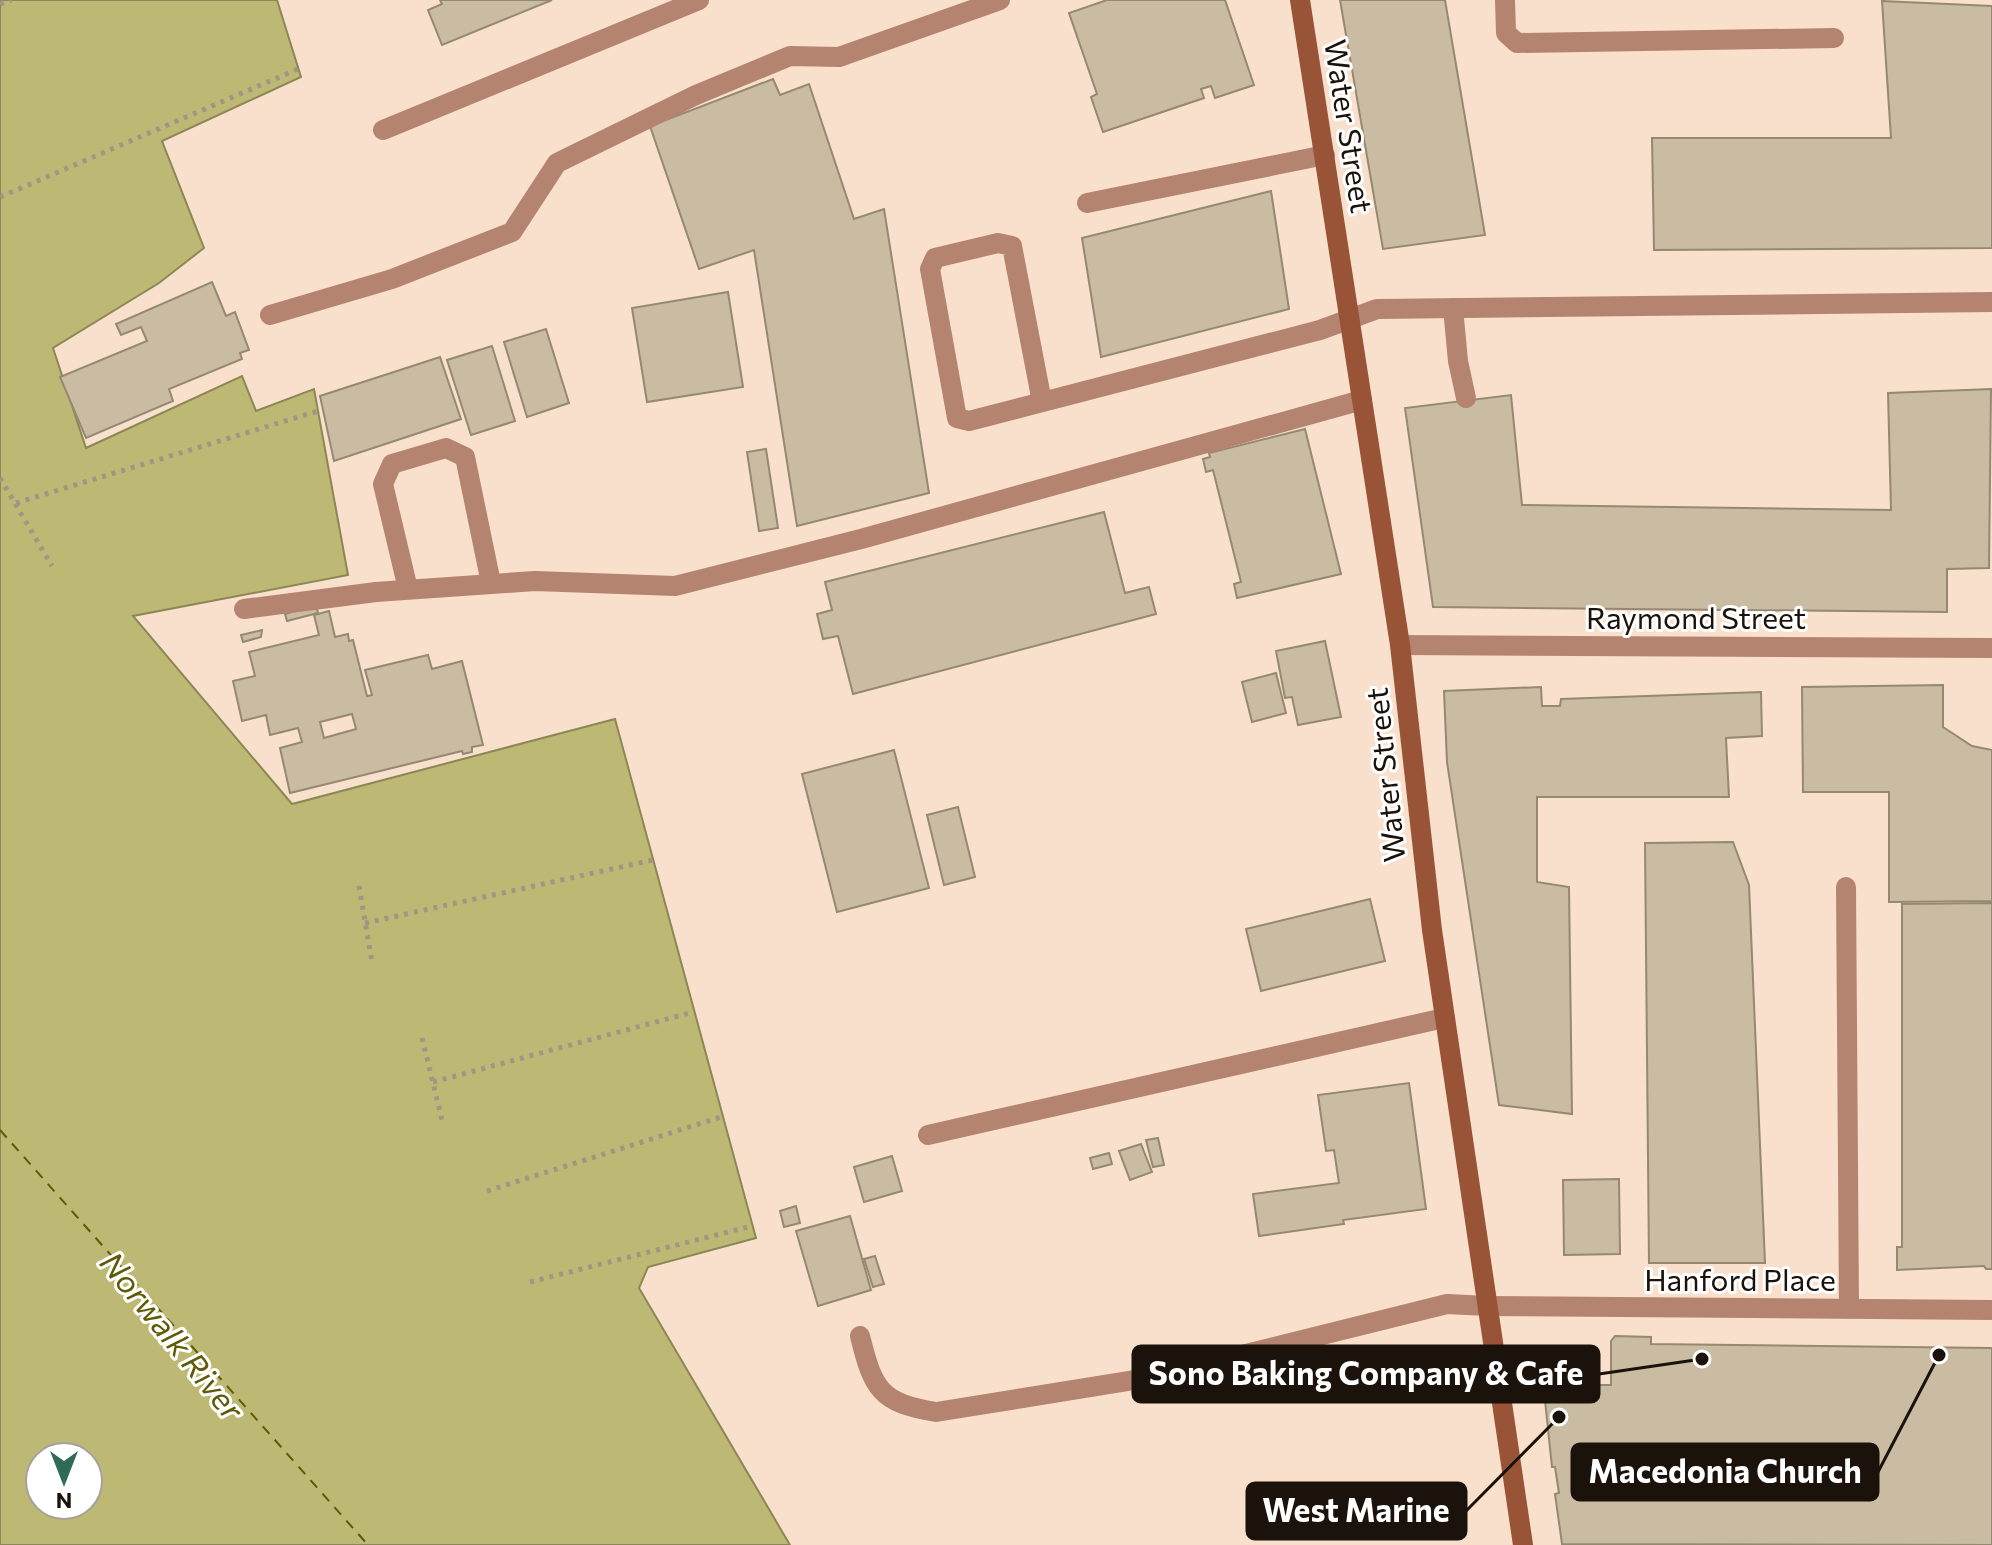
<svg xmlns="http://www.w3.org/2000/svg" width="1992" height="1545" font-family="Commissioner,sans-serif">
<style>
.water{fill:#bdb975;stroke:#8c8755;stroke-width:2;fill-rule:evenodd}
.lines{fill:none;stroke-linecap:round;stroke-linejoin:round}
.ferry{stroke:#5f5a05;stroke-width:2;stroke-dasharray:10 8;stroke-linecap:butt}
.building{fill:#c9bca2;stroke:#958971;stroke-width:2;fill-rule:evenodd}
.path{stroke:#a59384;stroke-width:5;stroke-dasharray:4 6;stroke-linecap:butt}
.service{stroke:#b58471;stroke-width:20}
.minor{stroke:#b58471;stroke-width:20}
.secondary{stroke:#995438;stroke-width:20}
.labels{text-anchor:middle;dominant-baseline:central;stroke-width:6;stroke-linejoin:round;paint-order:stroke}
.street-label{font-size:30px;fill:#1a120b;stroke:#fff}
.water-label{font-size:32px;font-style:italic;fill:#5f5a05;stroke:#fff}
.leader{fill:none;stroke:#1a120b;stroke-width:3}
.callout-dot{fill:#1a120b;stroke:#fff;stroke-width:3}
.callout{fill:#1a120b;stroke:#1a120b;stroke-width:3}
.callout-label{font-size:32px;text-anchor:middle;font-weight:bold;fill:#fff}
</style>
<rect width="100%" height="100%" fill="#f8e0cc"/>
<path class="water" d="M0 0H277L301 77 162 141 204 248 159 283 53 348 86 448 242 376 256 411 314 389 348 575 133 616 292 804 615 719 756 1238 648 1267 639 1288 790 1545H0ZM40 1457H88V1505H40Z"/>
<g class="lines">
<path class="ferry" d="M0 1130 368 1545"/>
</g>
<g class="building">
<path d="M440 0H552L442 45 428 10 442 4Z"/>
<path d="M1107 0H1225L1254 85 1215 98 1211 86 1201 89 1204 98 1103 132 1091 97 1097 94 1069 13Z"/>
<path d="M1340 0H1445L1485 235 1383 249Z"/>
<path d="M1882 1 1992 6V248L1654 250 1652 138H1891Z"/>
<path d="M773 79 780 95 809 84 854 219 884 209 929 493 797 526 754 250 699 269 650 126Z"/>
<path d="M1271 191 1289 309 1101 357 1082 238Z"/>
<path d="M212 282 226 316 235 312 249 350 240 353 242 359 169 389 173 401 86 438 60 377 147 341 141 327 121 335 116 324Z"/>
<path d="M728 292 743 387 647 402 632 308Z"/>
<path d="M546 329 569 403 527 417 504 342Z"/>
<path d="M492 346 515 421 471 435 447 360Z"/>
<path d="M440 357 461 419 334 461 320 396Z"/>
<path d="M1991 389 1989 568 1947 569V612L1433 607 1405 408 1511 395 1522 505 1891 510 1888 393Z"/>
<path d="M1305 429 1341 574 1237 598 1234 584 1241 582 1213 470 1206 472 1203 459 1210 457 1209 453Z"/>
<path d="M766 449 778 528 759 531 747 452Z"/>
<path d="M1104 512 1125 593 1149 587 1156 614 853 694 838 636 823 639 817 614 832 610 825 582Z"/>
<path d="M316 605 318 613 287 621 285 614Z"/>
<path d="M329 611 335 637 348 634 349 641 353 640 367 696 372 695 365 670 428 655 432 669 462 661 483 745 472 747V752L463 754 462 751 290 793 280 748 302 742 298 728 270 735 266 715 242 721 233 681 255 676 249 652 319 635 314 615ZM352 714 356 729 324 738 320 722Z"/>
<path d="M262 630 261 637 243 642 241 635Z"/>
<path d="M1325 641 1341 717 1298 725 1292 697 1285 698 1276 651Z"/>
<path d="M1276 673 1286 713 1252 722 1242 682Z"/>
<path d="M1943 685V727L1972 746 1992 750V901L1889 902V792H1803L1802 687Z"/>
<path d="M1541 687 1542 706H1560L1561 699 1761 692 1762 736 1726 738 1729 797H1537V882L1569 887 1572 1114 1499 1105 1447 762 1444 691Z"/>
<path d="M894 750 929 888 837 912 802 774Z"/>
<path d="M958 807 975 877 944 885 927 815Z"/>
<path d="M1733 842 1749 885 1765 1263H1649L1645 843Z"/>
<path d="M1370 899 1385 961 1261 991 1246 929Z"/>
<path d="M1992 903V1269H1986L1984 1266 1897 1270V1247H1902V904Z"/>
<path d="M1409 1083 1426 1209 1343 1220 1344 1224 1259 1236 1253 1194 1339 1183 1334 1150 1326 1151 1318 1095Z"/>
<path d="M1158 1138 1164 1165 1153 1167 1146 1140Z"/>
<path d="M1141 1144 1152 1172 1130 1180 1119 1151Z"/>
<path d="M1109 1153 1112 1164 1093 1169 1090 1158Z"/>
<path d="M892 1156 902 1191 864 1202 854 1167Z"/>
<path d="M1619 1179 1620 1254 1564 1255 1563 1180Z"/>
<path d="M796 1206 800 1223 784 1227 780 1211Z"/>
<path d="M850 1216 871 1290 818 1306 796 1231Z"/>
<path d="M875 1256 884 1284 873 1287 864 1259Z"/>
<path d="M1615 1336 1651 1337V1344L1992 1348V1545L1562 1544 1555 1494 1559 1493 1555 1467H1552L1544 1391 1551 1385H1611V1341Z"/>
</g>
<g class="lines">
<g class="path">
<path d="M0 4 11 0"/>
<path d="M0 197 298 69"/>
<path d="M0 478 52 566"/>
<path d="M16 503 318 411"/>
<path d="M359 886 372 962"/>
<path d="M365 923 653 860"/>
<path d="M422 1038 442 1120"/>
<path d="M433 1082 693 1012"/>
<path d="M487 1191 721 1117"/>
<path d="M530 1282 752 1226"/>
</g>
<g class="service">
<path d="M1505 0 1506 33 1517 43 1834 38"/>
<path d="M383 130 699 0"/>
<path d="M1087 203 1325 155"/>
<path d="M1453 308 1458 361 1466 398"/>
<path d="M270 315 392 279 512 232 557 163 696 95 790 56 839 57 1000 0"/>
<path d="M1042 402 1012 246 998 243 935 258 930 269 957 418 969 421 1320 330 1377 309 1992 302"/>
<path d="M408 589 383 484 392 464 446 448 465 457 491 583"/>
<path d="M244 609 376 592 535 581 675 586 861 539 1362 400"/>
<path d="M1846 887 1849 1308"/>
<path d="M928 1135 1444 1018"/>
<path d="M860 1336C873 1389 880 1403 936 1412L1153 1377 1447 1304 1487 1306"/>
</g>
<g class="minor">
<path d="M1400 645 1992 648"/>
<path d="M1487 1306 1992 1310"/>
</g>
<path class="secondary" d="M1300 0 1400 645 1432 930 1523 1545"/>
</g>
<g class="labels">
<g class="street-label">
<text transform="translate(1350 126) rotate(81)">Water Street</text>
<text x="1696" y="616">Raymond Street</text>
<text transform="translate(1384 775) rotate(-96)">Water Street</text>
<text x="1740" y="1278">Hanford Place</text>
</g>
<g class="water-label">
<text transform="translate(173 1335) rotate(51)">Norwalk River</text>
</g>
</g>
<path class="leader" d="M1702 1359L1599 1374M1939 1355L1878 1472M1559 1417L1466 1511"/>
<g class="callout-dot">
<circle cx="1702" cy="1359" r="8"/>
<circle cx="1939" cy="1355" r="8"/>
<circle cx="1559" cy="1417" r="8"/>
</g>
<g class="callout">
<rect x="1133" y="1346" width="466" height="56" rx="8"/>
<rect x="1572" y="1444" width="306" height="56" rx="8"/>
<rect x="1247" y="1483" width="219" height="56" rx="8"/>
</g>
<g class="callout-label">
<text x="1366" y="1385">Sono Baking Company &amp; Cafe</text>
<text x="1725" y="1483">Macedonia Church</text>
<text x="1356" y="1522">West Marine</text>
</g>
<g transform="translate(64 1481) rotate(180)"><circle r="38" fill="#ffffff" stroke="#a3a09d" stroke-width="2"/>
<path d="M0-6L14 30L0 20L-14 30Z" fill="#2f6c57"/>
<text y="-12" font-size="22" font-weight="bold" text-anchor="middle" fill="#1a120b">N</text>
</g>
</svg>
